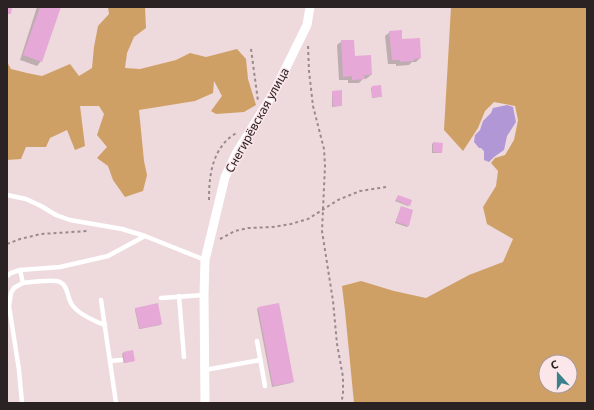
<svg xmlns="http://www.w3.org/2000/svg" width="594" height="410" font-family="'Noto Sans',sans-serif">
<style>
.forest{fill:#cfa066;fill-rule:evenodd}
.water{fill:#b197d6}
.shadow{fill:#0003}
.building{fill:#e6a8d7}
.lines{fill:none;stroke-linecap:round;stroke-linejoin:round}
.path{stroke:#998a8c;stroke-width:2;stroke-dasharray:3 3;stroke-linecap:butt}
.lane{stroke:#fff;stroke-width:4.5}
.street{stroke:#fff;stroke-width:9}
.labels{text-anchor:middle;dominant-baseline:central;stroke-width:3;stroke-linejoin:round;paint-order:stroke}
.street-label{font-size:12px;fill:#2a2223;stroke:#fbe6e9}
</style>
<rect width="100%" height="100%" fill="#eed9dc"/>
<g class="forest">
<path d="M108 7H145L146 28 134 37 127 53 125 68 140 69 176 60 190 53 206 57 237 49 246 59 248 79 256 105 244 112 216 114 211 111 222 96 214 81 213 93 195 101 139 110 144 161 147 175 143 191 125 197 113 180 108 166 97 158 107 147 97 135 104 114 99 106H80L85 146 75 150 67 130 50 138 46 147H26L21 159 7 160V62L11 69 27 73 42 76 70 64 79 76 92 68 94 47 98 26 109 14Z"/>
<path d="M451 7H587V403H354L345 311 342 286 361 281 394 291 426 298 469 275 503 262 513 239 487 224 483 207 496 186 498 171 491 163 495 158 505 155 514 140 518 120 515 106 494 102 485 111 478 128 463 151 444 130ZM546 362H570V386H546Z"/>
</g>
<path class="water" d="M507 105 513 107 516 122 507 136 504 150 494 157 489 162 484 160V151L481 148H479L474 142 475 135 480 130 483 121 491 113 493 108Z"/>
<g class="shadow">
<path d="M37 7H60L41 61 37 66 20 60Z"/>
<path d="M390 32 401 40 420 58 416 62H412L409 65 396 66V64H388L385 36Z"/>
<path d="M342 41 354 57 371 75 366 79H363L359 83H348V80H339L337 45Z"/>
<path d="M372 87 381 96 380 97 372 98 371 88Z"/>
<path d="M333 92 341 105 340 106 332 107V93Z"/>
<path d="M433 143 441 152 440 153H432V144Z"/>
<path d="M398 196 409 205 408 206 395 201Z"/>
<path d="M401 207 408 226 407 227 395 223Z"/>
<path d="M136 308 161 324 160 325 139 329 135 310Z"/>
<path d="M258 308 292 382 291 383 272 387 257 309Z"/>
<path d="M123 353 134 360 133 361 124 363 122 354Z"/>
</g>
<g class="building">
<path d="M7 7H12L11 14H7Z"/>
<path d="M40 7H61L42 62 23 55Z"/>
<path d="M402 30V39L420 38 421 58 414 59V61L400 62V60H392L389 31Z"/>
<path d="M341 40H354L355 56 371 55 372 75H364L365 79 352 80V76L343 77Z"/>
<path d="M381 85 382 97H372V86Z"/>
<path d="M342 90V106H333L332 91Z"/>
<path d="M433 142 443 143 442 153 433 152Z"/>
<path d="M398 195 412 200 410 206 396 200Z"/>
<path d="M401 206 413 210 409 226 396 222Z"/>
<path d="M158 303 162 324 140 329 135 308Z"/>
<path d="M279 303 294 382 273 386 258 307Z"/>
<path d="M133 350 135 361 125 363 123 352Z"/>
</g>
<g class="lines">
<g class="path">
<path d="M308 46 309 71 313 106 324 149 325 166 322 231 333 301 337 344 343 377V395L341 403"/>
<path d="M251 49 258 101"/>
<path d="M209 200C209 179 211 156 227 140 230 137 234 135 237 132"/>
<path d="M220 239 235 231 248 228 273 227 291 224 308 219 338 200 360 191 386 187"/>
<path d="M7 244 20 239 41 234 88 231"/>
</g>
<g class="lane">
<path d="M7 195 26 199 41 206 56 215 70 220 122 229 145 236 205 260"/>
<path d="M20 270 23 283"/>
<path d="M7 276 11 273 20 270 60 267 108 256 145 236"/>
<path d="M179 296 184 357"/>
<path d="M161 298 204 295"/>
<path d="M101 300 116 403"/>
<path d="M257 341 265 386"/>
<path d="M110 361 121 360"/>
<path d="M205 370 260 360"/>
<path d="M22 403 19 370 9 306 11 293 14 288 19 285 23 283C32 282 53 279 60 282 69 286 67 300 73 306 79 314 96 322 105 325"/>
</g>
<path class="street" d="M205 403 204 295 205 260 225 177 237 152 274 92 307 25 310 7"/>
</g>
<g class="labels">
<g class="street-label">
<text transform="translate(257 120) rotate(-61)">Снегирёвская улица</text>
</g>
</g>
<rect width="594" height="410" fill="none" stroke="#2a2223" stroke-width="16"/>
<g transform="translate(558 374) rotate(339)"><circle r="19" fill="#fbe6e9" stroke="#a7989a"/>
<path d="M0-3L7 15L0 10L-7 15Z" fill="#3b818b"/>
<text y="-6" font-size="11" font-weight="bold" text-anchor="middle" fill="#2a2223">С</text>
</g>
</svg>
